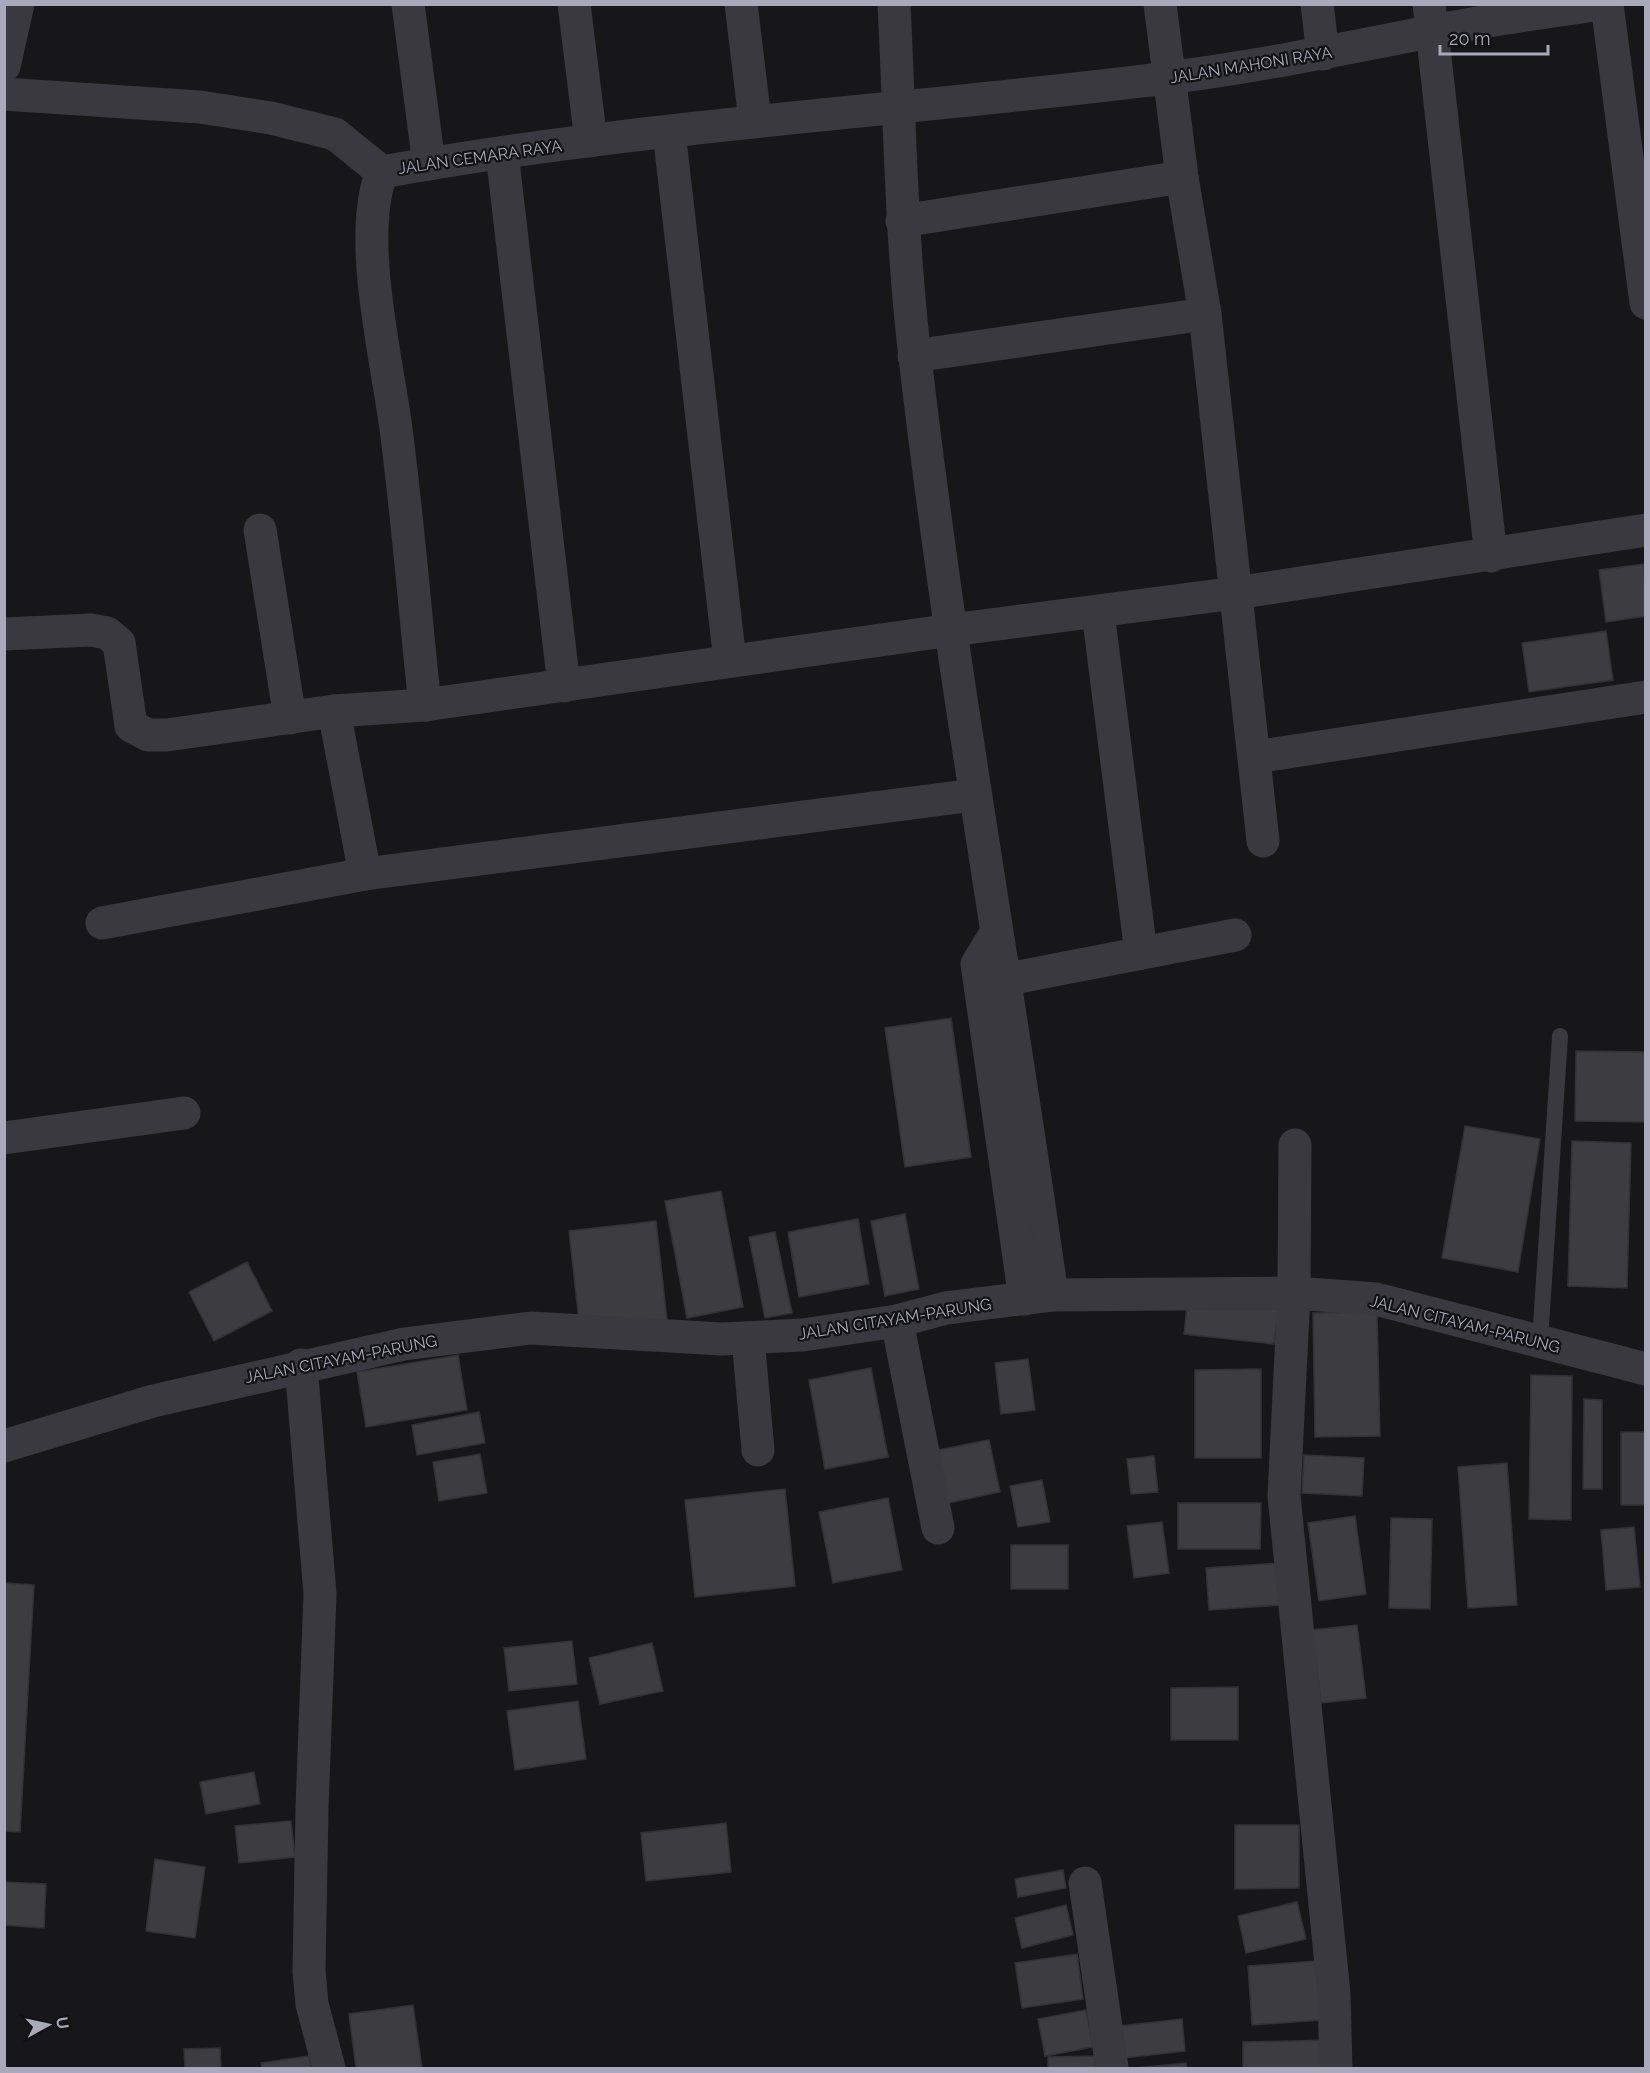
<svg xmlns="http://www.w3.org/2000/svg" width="1650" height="2073" font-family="Raleway,sans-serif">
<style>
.building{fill:#3c3c41;stroke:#323135;stroke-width:1.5}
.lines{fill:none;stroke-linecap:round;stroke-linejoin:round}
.service{stroke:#3a3940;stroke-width:16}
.minor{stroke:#3a3940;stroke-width:33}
.labels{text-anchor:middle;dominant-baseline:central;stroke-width:4.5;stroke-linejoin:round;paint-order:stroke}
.street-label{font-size:16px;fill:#a8a9ba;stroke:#121214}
</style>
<rect width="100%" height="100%" fill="#171719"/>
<g class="building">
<path d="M1644 564 1646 616 1606 622 1599 570Z"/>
<path d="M1606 631 1613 680 1529 692 1522 643Z"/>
<path d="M951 1018 971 1157 905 1167 885 1028Z"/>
<path d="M1576 1051 1646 1052V1122L1575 1121Z"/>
<path d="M1465 1126 1540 1139 1518 1272 1442 1258Z"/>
<path d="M1572 1141 1631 1143 1627 1288 1568 1286Z"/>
<path d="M721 1191 743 1307 687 1318 665 1201Z"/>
<path d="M905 1214 919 1289 885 1296 871 1221Z"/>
<path d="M858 1219 869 1284 799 1297 788 1232Z"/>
<path d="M656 1221 667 1320 580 1330 569 1231Z"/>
<path d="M775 1232 792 1313 765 1318 749 1237Z"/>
<path d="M247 1262 272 1311 214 1341 189 1292Z"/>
<path d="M1188 1298 1278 1308 1274 1344 1184 1334Z"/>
<path d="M1377 1312 1380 1436 1315 1437 1313 1313Z"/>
<path d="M458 1355 467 1410 366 1427 357 1372Z"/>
<path d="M1028 1359 1035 1410 1001 1414 995 1363Z"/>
<path d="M871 1368 888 1457 825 1469 809 1380Z"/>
<path d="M1261 1369V1458H1195V1370Z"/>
<path d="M1531 1375 1572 1376 1571 1520 1529 1519Z"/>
<path d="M1584 1399 1602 1400V1489H1583Z"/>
<path d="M479 1412 485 1443 417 1455 412 1425Z"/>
<rect x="1621" y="1432" width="25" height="73"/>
<path d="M989 1440 1000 1492 943 1504 933 1451Z"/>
<path d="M480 1454 487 1493 439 1501 433 1462Z"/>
<path d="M1304 1455 1364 1458 1362 1496 1302 1493Z"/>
<path d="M1154 1456 1158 1492 1131 1494 1127 1459Z"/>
<path d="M1507 1463 1517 1605 1468 1608 1458 1467Z"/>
<path d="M1042 1480 1050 1522 1018 1527 1010 1486Z"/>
<path d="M785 1489 795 1586 695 1597 685 1500Z"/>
<path d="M888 1498 902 1570 833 1583 819 1512Z"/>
<path d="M1178 1503H1261L1260 1549H1178Z"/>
<path d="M1355 1516 1366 1594 1319 1601 1308 1523Z"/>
<path d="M1391 1518 1432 1519 1430 1609 1389 1608Z"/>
<path d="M1162 1522 1169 1573 1134 1578 1127 1526Z"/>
<path d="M1634 1527 1640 1587 1606 1590 1601 1530Z"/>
<rect x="1011" y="1545" width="57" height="44"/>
<path d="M1279 1563 1281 1605 1209 1610 1206 1568Z"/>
<path d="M5 1583 34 1585 20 1832 4 1831Z"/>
<path d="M1357 1625 1366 1698 1321 1703 1312 1630Z"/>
<path d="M572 1641 577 1684 509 1691 504 1648Z"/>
<path d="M652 1643 663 1691 600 1704 589 1658Z"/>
<path d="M1238 1687V1740H1171V1688Z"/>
<path d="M578 1701 586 1759 515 1770 507 1711Z"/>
<path d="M254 1772 260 1804 206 1814 200 1782Z"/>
<path d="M291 1821 295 1857 239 1863 235 1826Z"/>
<path d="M726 1823 731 1872 646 1881 641 1833Z"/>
<path d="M1235 1825H1299V1888L1235 1889Z"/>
<path d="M155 1859 205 1867 195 1938 146 1931Z"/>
<path d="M1063 1870 1066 1888 1018 1897 1015 1879Z"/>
<path d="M4 1882 46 1884 44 1928 4 1925Z"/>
<path d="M1297 1902 1306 1939 1246 1953 1238 1916Z"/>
<path d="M1066 1905 1073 1935 1022 1948 1015 1918Z"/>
<path d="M1077 1954 1083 1999 1022 2008 1015 1963Z"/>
<path d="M1316 1961 1321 2020 1252 2025 1248 1966Z"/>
<path d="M413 2005 422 2068H356L349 2014Z"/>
<path d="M1086 2010 1093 2047 1045 2056 1038 2019Z"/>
<path d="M1182 2019 1185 2051 1124 2058 1120 2026Z"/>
<path d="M1331 2040 1332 2068H1243V2042Z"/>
<path d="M220 2048 221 2068H185L184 2049Z"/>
<path d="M309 2056 311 2068H262L261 2063Z"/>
<path d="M1097 2056V2068H1048V2057Z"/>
<path d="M1186 2063 1187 2068H1135Z"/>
</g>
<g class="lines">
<path class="service" d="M1540 1341 1560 1036"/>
<g class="minor">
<path d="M408 4 429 164"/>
<path d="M574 4 591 141"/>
<path d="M741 4 755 120"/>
<path d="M894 4C900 122 901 240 915 357 951 671 1008 982 1052 1295"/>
<path d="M1160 4 1182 177 1205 314 1263 841"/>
<path d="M1317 4 1323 54"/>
<path d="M1429 4 1491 556"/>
<path d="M1607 4 1646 303"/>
<path d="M4 66 18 4"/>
<path d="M4 94 200 107 271 118 335 134 382 172C642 125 906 111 1167 78 1255 67 1342 49 1429 32 1485 20 1543 13 1600 4"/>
<path d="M669 132 730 661"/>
<path d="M502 153 564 686"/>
<path d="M382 172C356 236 387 359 396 429 408 520 415 613 425 705L951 630 1236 593 1646 530"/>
<path d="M902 221 1182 177"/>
<path d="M914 356 1205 314"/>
<path d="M260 530 290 718"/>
<path d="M1098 612 1141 953"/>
<path d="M4 634 91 630 107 633 119 643 131 726 148 735H167L334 711 425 705"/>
<path d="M334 711 365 874 974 795"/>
<path d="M1255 757 1646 697"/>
<path d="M102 923 365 874"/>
<path d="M996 933 977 964 1025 1299"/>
<path d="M1003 980 1235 935"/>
<path d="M4 1138 184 1113"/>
<path d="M1295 1145 1294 1293 1284 1496 1334 1994 1336 2068"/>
<path d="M897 1321 938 1528"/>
<path d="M748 1338 758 1450"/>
<path d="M301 1365 320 1594 312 1808 309 1971 312 2004 329 2068"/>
<path d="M4 1446 153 1401 404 1344 531 1328 722 1339 803 1335 897 1321 946 1308 1052 1295 1294 1293 1376 1299 1646 1369"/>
<path d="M1085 1883 1112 2068"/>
</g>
</g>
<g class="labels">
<g class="street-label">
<text transform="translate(1251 65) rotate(-9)">JALAN MAHONI RAYA</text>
<text transform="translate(480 157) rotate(-8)">JALAN CEMARA RAYA</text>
<text transform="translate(895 1319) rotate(-9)">JALAN CITAYAM-PARUNG</text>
<text transform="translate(1465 1324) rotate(14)">JALAN CITAYAM-PARUNG</text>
<text transform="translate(341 1359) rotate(-11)">JALAN CITAYAM-PARUNG</text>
</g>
</g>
<rect width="1650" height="2073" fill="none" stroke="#a8a9ba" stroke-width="12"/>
<g transform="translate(48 2025) rotate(82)" stroke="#121214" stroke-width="4.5" paint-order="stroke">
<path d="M0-4.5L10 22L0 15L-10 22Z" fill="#a8a9ba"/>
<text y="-9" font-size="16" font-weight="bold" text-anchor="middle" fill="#a8a9ba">U</text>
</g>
<path d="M1440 45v9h108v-9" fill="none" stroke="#a8a9ba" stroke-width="3"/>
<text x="1449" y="45" font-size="18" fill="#a8a9ba" stroke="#121214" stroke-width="4.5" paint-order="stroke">20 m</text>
</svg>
